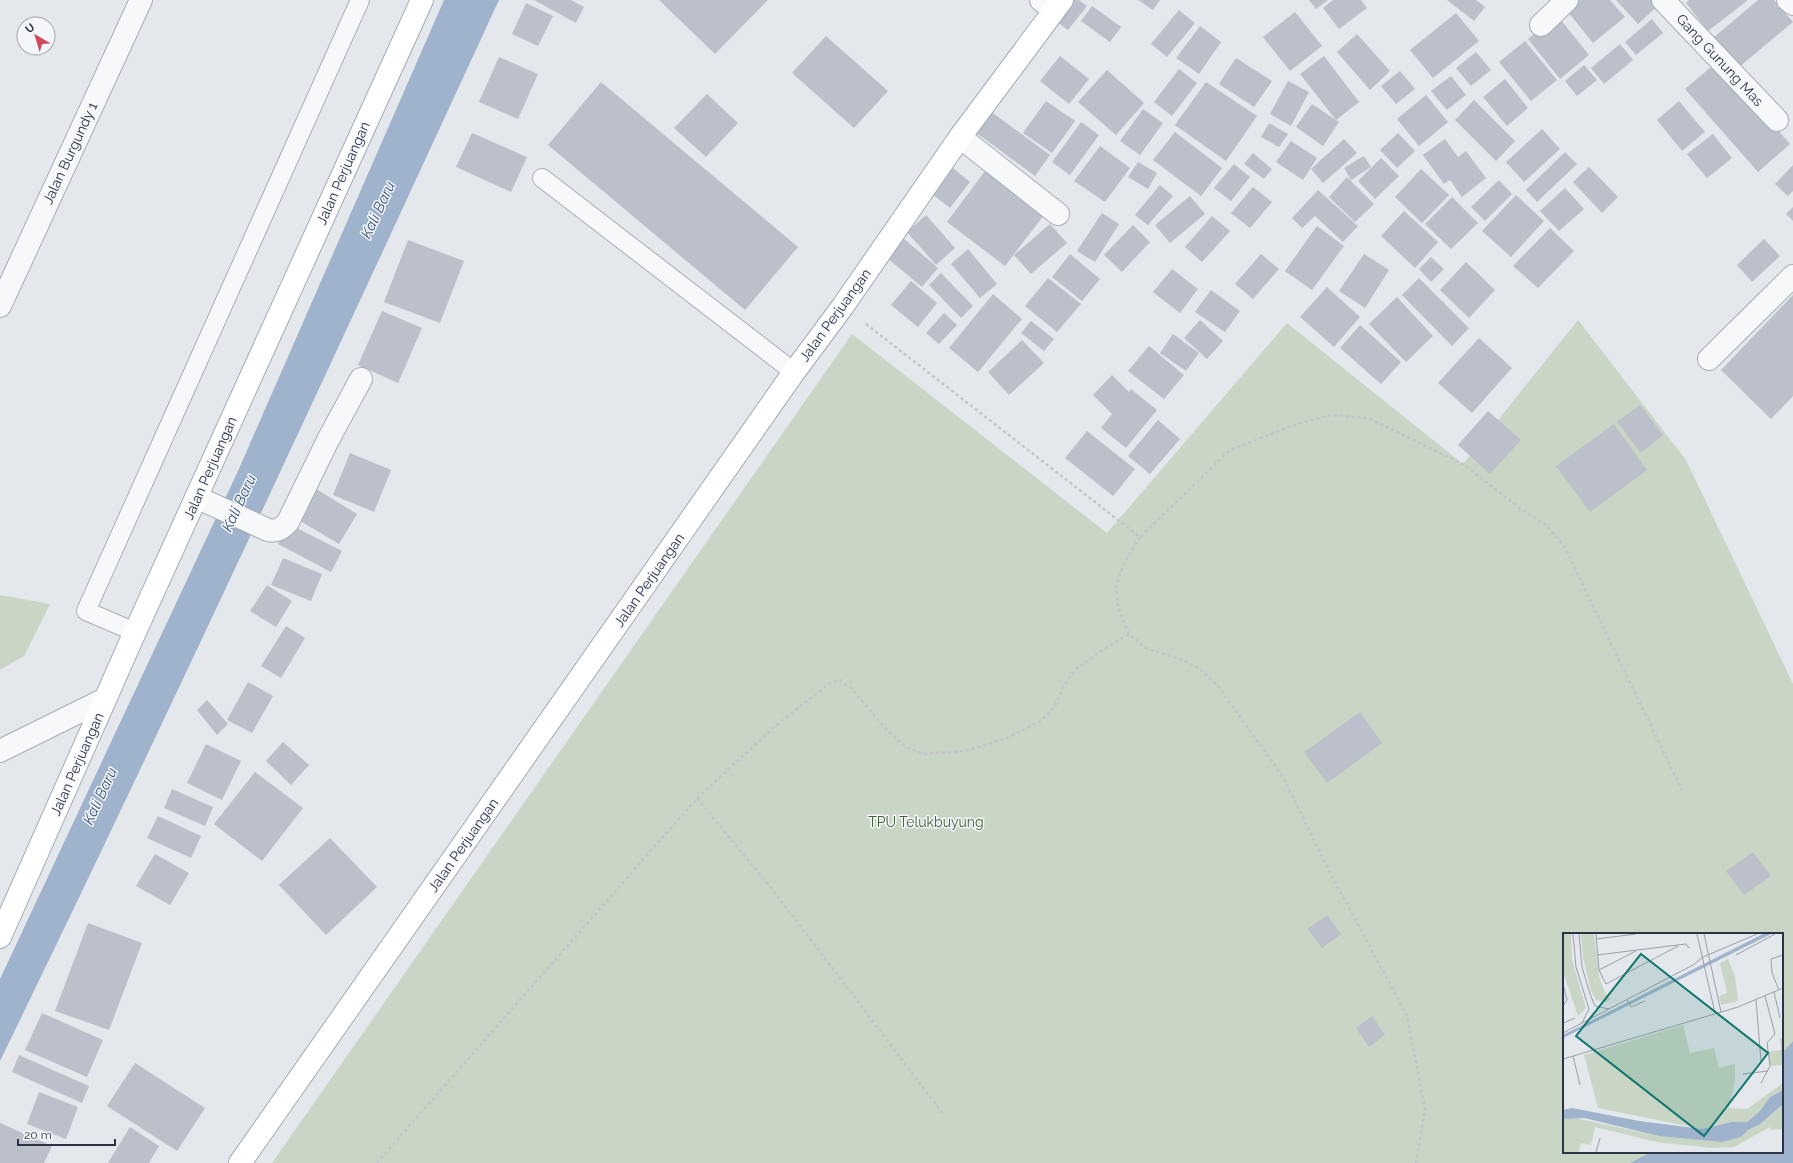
<svg xmlns="http://www.w3.org/2000/svg" width="1793" height="1163" font-family="Raleway,sans-serif">
<style>
.green{fill:#c9d6c5}
.water{fill:#9fb4cc}
.building{fill:#bbc0ca}
.lines{fill:none;stroke-linecap:round;stroke-linejoin:round}
.service-casing{stroke:#a9aeb7;stroke-width:20}
.minor-casing{stroke:#a9aeb7;stroke-width:24}
.tertiary-casing{stroke:#a9aeb7;stroke-width:24}
.primary-casing{stroke:#a3abb8;stroke-width:24}
.path{stroke:#c2c5cb;stroke-width:2.5;stroke-dasharray:3 3;stroke-linecap:butt}
.service{stroke:#f7f8fa;stroke-width:18}
.minor{stroke:#f7f8fa;stroke-width:22}
.tertiary{stroke:#f7f8fa;stroke-width:22}
.primary{stroke:#fff;stroke-width:22}
.labels{text-anchor:middle;dominant-baseline:central;stroke-width:3;stroke-linejoin:round;paint-order:stroke}
.street-label{font-size:14px;fill:#2b3445;stroke:#f4f6f9}
.park-label{font-size:14px;fill:#3f6138;stroke:#f4f6f9}
.water-label{font-size:15px;font-style:italic;fill:#34527a;stroke:#f4f6f9}
.inset-road{fill:none;stroke:#9a9fa9;stroke-width:1}
.view{fill:#0f766e;fill-opacity:0.15;stroke:#0f766e;stroke-width:2}
.inset-edge{fill:none;stroke:#2b3445;stroke-width:2}
</style>
<rect width="100%" height="100%" fill="#e4e7ec"/>
<g class="green">
<path d="M1578 320 1686 460 1793 684V1041L1782 1053V934H1564V1152H1651L1630 1163H272L852 334 1107 533 1287 323 1463 464Z"/>
<path d="M0 595 50 604 24 656 0 670Z"/>
</g>
<g class="water">
<path d="M444 0H499C335 355 171 710 0 1061V979L238 471Z"/>
<path d="M1793 1041V1163H1630L1651 1152H1782V1053Z"/>
</g>
<g class="building">
<path d="M534 0H571L584 7 576 23Z"/>
<path d="M659 0H768L715 54Z"/>
<path d="M1067 0H1079L1087 6 1068 30 1053 19Z"/>
<path d="M1138 0H1160L1153 10Z"/>
<path d="M1309 0H1328L1316 9Z"/>
<path d="M1333 0H1361L1367 8 1339 29 1323 8Z"/>
<path d="M1447 0H1476L1485 7 1474 21Z"/>
<path d="M1572 0H1610L1625 17 1593 43 1564 7Z"/>
<path d="M1616 0H1657L1660 4 1638 24Z"/>
<path d="M1689 0H1748L1708 31 1686 3Z"/>
<path d="M1758 0H1774L1793 22 1738 68 1713 38Z"/>
<path d="M526 3 553 16 538 46 512 34Z"/>
<path d="M1092 6 1121 27 1110 42 1081 21Z"/>
<path d="M1179 10 1195 23 1167 57 1151 44Z"/>
<path d="M1295 12 1322 46 1290 71 1263 37Z"/>
<path d="M1456 13 1479 41 1433 78 1410 50Z"/>
<path d="M1557 15 1589 55 1560 79 1528 39Z"/>
<path d="M1652 19 1663 33 1636 55 1625 42Z"/>
<path d="M1200 26 1221 42 1199 74 1176 58Z"/>
<path d="M1357 34 1390 71 1370 90 1337 52Z"/>
<path d="M826 36 888 91 854 128 792 73Z"/>
<path d="M1525 41 1557 80 1531 101 1499 62Z"/>
<path d="M1620 44 1633 60 1604 84 1591 68Z"/>
<path d="M1476 52 1491 70 1471 86 1456 68Z"/>
<path d="M1060 56 1089 79 1069 104 1040 81Z"/>
<path d="M1324 56 1359 102 1336 120 1300 74Z"/>
<path d="M499 57 538 74 518 119 479 102Z"/>
<path d="M1236 58 1272 81 1254 107 1219 84Z"/>
<path d="M1718 61 1790 144 1758 172 1685 89Z"/>
<path d="M1584 65 1597 80 1577 96 1565 81Z"/>
<path d="M1179 69 1197 83 1172 116 1154 102Z"/>
<path d="M1107 70 1144 103 1116 135 1078 102Z"/>
<path d="M1400 71 1415 89 1396 104 1381 86Z"/>
<path d="M1451 76 1466 95 1447 110 1431 91Z"/>
<path d="M1505 79 1528 108 1507 126 1483 97Z"/>
<path d="M1288 81 1309 92 1291 126 1270 114Z"/>
<path d="M601 82 798 247 745 310 548 145Z"/>
<path d="M1206 82 1257 116 1226 161 1175 125Z"/>
<path d="M707 94 738 123 706 157 674 128Z"/>
<path d="M1426 95 1448 122 1419 146 1397 119Z"/>
<path d="M1474 100 1515 141 1496 161 1455 120Z"/>
<path d="M1046 101 1075 121 1052 153 1023 133Z"/>
<path d="M1679 101 1705 132 1682 151 1657 120Z"/>
<path d="M1312 104 1339 122 1323 146 1296 127Z"/>
<path d="M986 108 1050 155 1035 176 971 129Z"/>
<path d="M1143 109 1163 123 1140 155 1120 141Z"/>
<path d="M1081 122 1099 135 1070 175 1052 162Z"/>
<path d="M1269 123 1288 134 1279 147 1261 137Z"/>
<path d="M1542 129 1560 149 1524 182 1506 162Z"/>
<path d="M1175 132 1222 168 1201 196 1153 160Z"/>
<path d="M472 133 527 157 511 192 456 167Z"/>
<path d="M1398 133 1415 151 1397 168 1380 150Z"/>
<path d="M1713 134 1732 158 1707 178 1687 154Z"/>
<path d="M1344 139 1357 153 1323 183 1311 169Z"/>
<path d="M1445 139 1458 157 1466 151 1486 178 1462 197 1450 180 1444 184 1423 155Z"/>
<path d="M1291 141 1317 158 1303 180 1276 162Z"/>
<path d="M1100 146 1130 168 1105 202 1074 181Z"/>
<path d="M1565 152 1577 164 1537 202 1526 190Z"/>
<path d="M1253 153 1272 169 1264 179 1244 164Z"/>
<path d="M1364 156 1371 167 1351 180 1344 168Z"/>
<path d="M1381 158 1399 176 1375 199 1358 181Z"/>
<path d="M1138 162 1157 173 1148 189 1128 177Z"/>
<path d="M1234 164 1250 177 1231 201 1214 188Z"/>
<path d="M1793 165V191L1788 196 1775 184Z"/>
<path d="M1589 167 1618 197 1602 213 1573 182Z"/>
<path d="M953 168 970 182 950 208 932 194Z"/>
<path d="M1421 169 1449 195 1422 223 1395 197Z"/>
<path d="M985 171 1044 215 1005 266 947 222Z"/>
<path d="M1347 177 1374 204 1355 222 1329 197Z"/>
<path d="M1499 180 1512 194 1485 221 1471 207Z"/>
<path d="M1160 185 1173 196 1148 225 1135 215Z"/>
<path d="M1253 187 1272 202 1250 228 1231 213Z"/>
<path d="M1565 188 1584 209 1559 231 1540 211Z"/>
<path d="M1318 190 1358 226 1343 242 1315 216 1302 228 1292 218Z"/>
<path d="M1516 195 1544 221 1511 257 1482 231Z"/>
<path d="M1190 196 1205 214 1170 243 1155 225Z"/>
<path d="M1452 197 1478 223 1451 249 1425 224Z"/>
<path d="M1793 207V221L1786 214Z"/>
<path d="M1404 211 1438 242 1415 268 1381 236Z"/>
<path d="M1102 213 1119 224 1095 262 1077 251Z"/>
<path d="M926 215 955 248 936 265 907 232Z"/>
<path d="M1212 216 1230 231 1202 262 1185 247Z"/>
<path d="M1050 224 1067 243 1031 274 1014 255Z"/>
<path d="M1133 225 1150 242 1122 272 1104 255Z"/>
<path d="M1317 226 1344 246 1312 290 1285 271Z"/>
<path d="M1550 228 1574 251 1538 288 1513 266Z"/>
<path d="M903 238 938 268 922 287 886 257Z"/>
<path d="M1764 239 1780 256 1752 282 1737 265Z"/>
<path d="M408 240 464 261 440 323 384 302Z"/>
<path d="M968 249 997 284 980 298 951 264Z"/>
<path d="M1070 254 1100 279 1082 301 1052 277Z"/>
<path d="M1261 254 1279 269 1253 299 1235 284Z"/>
<path d="M1364 254 1389 270 1365 308 1339 291Z"/>
<path d="M1431 257 1444 269 1431 282 1419 269Z"/>
<path d="M1466 262 1495 290 1469 318 1440 290Z"/>
<path d="M1172 269 1198 289 1180 313 1153 292Z"/>
<path d="M941 273 973 306 961 318 929 285Z"/>
<path d="M1048 278 1081 304 1057 332 1025 306Z"/>
<path d="M1419 278 1469 328 1452 346 1402 295Z"/>
<path d="M911 281 937 303 918 327 891 305Z"/>
<path d="M1327 287 1360 317 1334 347 1300 317Z"/>
<path d="M1211 290 1240 311 1225 332 1195 312Z"/>
<path d="M993 294 1022 319 978 372 949 348Z"/>
<path d="M1793 295V396L1771 419 1721 370Z"/>
<path d="M1397 297 1433 336 1406 362 1369 324Z"/>
<path d="M382 311 422 328 398 383 358 365Z"/>
<path d="M944 313 957 325 939 344 926 333Z"/>
<path d="M1200 320 1223 341 1207 359 1184 338Z"/>
<path d="M1031 321 1054 339 1044 351 1021 333Z"/>
<path d="M1360 325 1401 362 1381 384 1340 348Z"/>
<path d="M1173 334 1199 353 1186 371 1160 353Z"/>
<path d="M1479 338 1512 368 1472 413 1438 383Z"/>
<path d="M1022 340 1044 363 1009 395 988 372Z"/>
<path d="M1149 346 1184 375 1164 399 1128 371Z"/>
<path d="M1112 375 1129 392 1131 389 1157 410 1126 448 1101 428 1112 414 1093 395Z"/>
<path d="M1640 405 1663 435 1641 453 1617 422Z"/>
<path d="M1488 411 1521 440 1490 474 1458 445Z"/>
<path d="M1158 420 1180 439 1150 474 1128 456Z"/>
<path d="M1614 424 1647 470 1590 512 1556 466Z"/>
<path d="M1087 431 1135 469 1113 496 1065 458Z"/>
<path d="M350 453 391 470 374 512 333 495Z"/>
<path d="M316 489 357 514 339 544 297 519Z"/>
<path d="M289 524 342 551 331 572 278 544Z"/>
<path d="M283 558 322 574 311 601 271 585Z"/>
<path d="M267 585 292 601 276 627 250 611Z"/>
<path d="M286 626 305 638 281 678 261 666Z"/>
<path d="M248 682 273 696 252 733 227 720Z"/>
<path d="M207 700 228 724 217 735 197 710Z"/>
<path d="M1360 712 1382 743 1327 783 1304 752Z"/>
<path d="M283 742 309 765 291 785 266 761Z"/>
<path d="M206 744 241 761 222 800 187 783Z"/>
<path d="M255 772 303 808 262 861 214 824Z"/>
<path d="M172 789 213 807 205 826 164 808Z"/>
<path d="M158 816 201 836 191 858 147 838Z"/>
<path d="M330 838 377 887 326 935 279 885Z"/>
<path d="M1753 852 1771 876 1744 895 1726 871Z"/>
<path d="M155 854 189 873 170 905 136 886Z"/>
<path d="M1327 915 1341 934 1322 948 1308 929Z"/>
<path d="M88 923 142 943 109 1030 55 1011Z"/>
<path d="M42 1013 103 1040 87 1077 25 1050Z"/>
<path d="M1372 1016 1385 1035 1369 1047 1356 1028Z"/>
<path d="M19 1055 89 1086 82 1103 12 1072Z"/>
<path d="M135 1063 205 1108 177 1151 107 1106Z"/>
<path d="M39 1092 78 1107 66 1139 27 1124Z"/>
<path d="M0 1123 52 1146 44 1163H0Z"/>
<path d="M130 1127 159 1146 149 1163H108Z"/>
</g>
<g class="lines">
<defs>
<g id="service">
<path d="M542 178 794 372"/>
<path d="M135 632 86 611 360 0"/>
</g>
<g id="minor">
<path d="M1663 0 1777 120"/>
<path d="M1788 0 1793 4"/>
<path d="M1541 25 1567 0"/>
<path d="M960 137 1058 214"/>
<path d="M0 306 141 0"/>
<path d="M1709 359 1793 276"/>
<path d="M196 497 268 530C277 532 281 529 288 522L328 440 361 379"/>
<path d="M0 751 105 699"/>
</g>
<path id="tertiary" d="M1041 0 1053 10"/>
<g id="primary">
<path d="M0 937 135 632 422 0"/>
<path d="M240 1163 794 372 843 306 960 137 1062 0"/>
</g>
</defs>
<use href="#service" class="service-casing"/>
<use href="#minor" class="minor-casing"/>
<use href="#tertiary" class="tertiary-casing"/>
<use href="#primary" class="primary-casing"/>
<g class="path">
<path d="M866 324 1140 537 1230 450 1289 427 1328 415 1368 418 1463 464 1521 509 1546 525 1564 546 1682 790"/>
<path d="M1140 537 1124 563 1116 587 1118 608 1129 634 1146 648 1185 661 1201 670 1218 686 1283 777 1332 876 1407 1016 1425 1109 1416 1163"/>
<path d="M697 798 779 723 829 684 840 680 851 688 886 729 906 747 923 754 965 751 1007 738 1042 720 1055 706 1063 687 1076 669 1101 651 1129 634"/>
<path d="M377 1163 697 798 776 894 943 1114"/>
</g>
<use href="#service" class="service"/>
<use href="#minor" class="minor"/>
<use href="#tertiary" class="tertiary"/>
<use href="#primary" class="primary"/>
</g>
<g class="labels">
<g class="street-label">
<text transform="translate(1720 60) rotate(47)">Gang Gunung Mas</text>
<text transform="translate(70 153) rotate(-65)">Jalan Burgundy 1</text>
<text transform="translate(343 173) rotate(-66)">Jalan Perjuangan</text>
<text transform="translate(835 315) rotate(-54)">Jalan Perjuangan</text>
<text transform="translate(210 468) rotate(-66)">Jalan Perjuangan</text>
<text transform="translate(649 580) rotate(-55)">Jalan Perjuangan</text>
<text transform="translate(77 764) rotate(-66)">Jalan Perjuangan</text>
<text transform="translate(463 845) rotate(-55)">Jalan Perjuangan</text>
</g>
<g class="park-label">
<text x="926" y="822">TPU Telukbuyung</text>
</g>
<g class="water-label">
<text transform="translate(378 210) rotate(-65)">Kali Baru</text>
<text transform="translate(239 503) rotate(-65)">Kali Baru</text>
<text transform="translate(100 796) rotate(-65)">Kali Baru</text>
</g>
</g>
<g transform="translate(1563 933)">
<rect width="220" height="220" fill="#e4e7ec"/>
<path d="M0 1H8L9 27 23 75 15 83 0 39ZM18 1H31L36 43 42 60 48 66 43 69 33 67 28 58 20 24ZM165 26 172 43 175 68 158 72 156 63 164 60 157 30ZM120 92 127 120 151 115 156 135 172 131V147L166 175 184 176 220 150V157L207 164 196 179 184 189H168L139 196 35 175 21 122ZM217 105H220V132L207 133 205 119 218 117ZM220 171V196L208 197 207 194 171 214 149 215 94 209 32 194 28 212 18 210 16 219H0V186L7 184 96 203 165 207 178 204 185 197 196 192Z" fill="#c9d6c5"/>
<path d="M200 1H208L0 105V102ZM220 157V171L196 192 185 197 178 204 159 209 96 203 21 185 0 186V177L9 175 76 188 139 196 168 189H184L196 179 207 164Z" fill="#9fb4cc"/>
<path class="inset-road" d="M10 1 13 34 26 76 19 90M16 1 19 34 27 61 32 73 46 76M33 1 36 37 43 51 115 13M134 1 152 80M141 1 158 79M33 6 73 1M34 22 123 11 126 15M173 22 212 1M36 37 73 18M0 51 4 67 0 73M216 57 209 40 208 26 220 22M211 59 217 85M64 67 68 74 82 68M193 67 198 128M0 90 12 85M0 100 130 32 140 24 194 1M10 123 17 152M0 126 175 74 220 55M180 141 205 138M198 150 207 133 204 110 212 101 202 63M33 219 37 205"/>
<path class="view" d="M78 21 205 120 141 203 13 103Z"/>
<rect width="220" height="220" class="inset-edge"/>
</g>
<g transform="translate(36 36) rotate(322)"><circle r="19" fill="#f4f6f9" stroke="#a4a8b1"/>
<path d="M0-3L7 15L0 10L-7 15Z" fill="#d1495b"/>
<text y="-6" font-size="11" font-weight="bold" text-anchor="middle" fill="#2b3445">U</text>
</g>
<path d="M18 1139v6h97v-6" fill="none" stroke="#2b3445" stroke-width="2"/>
<text x="24" y="1139" font-size="12" fill="#2b3445" stroke="#f4f6f9" stroke-width="3" paint-order="stroke">20 m</text>
</svg>
